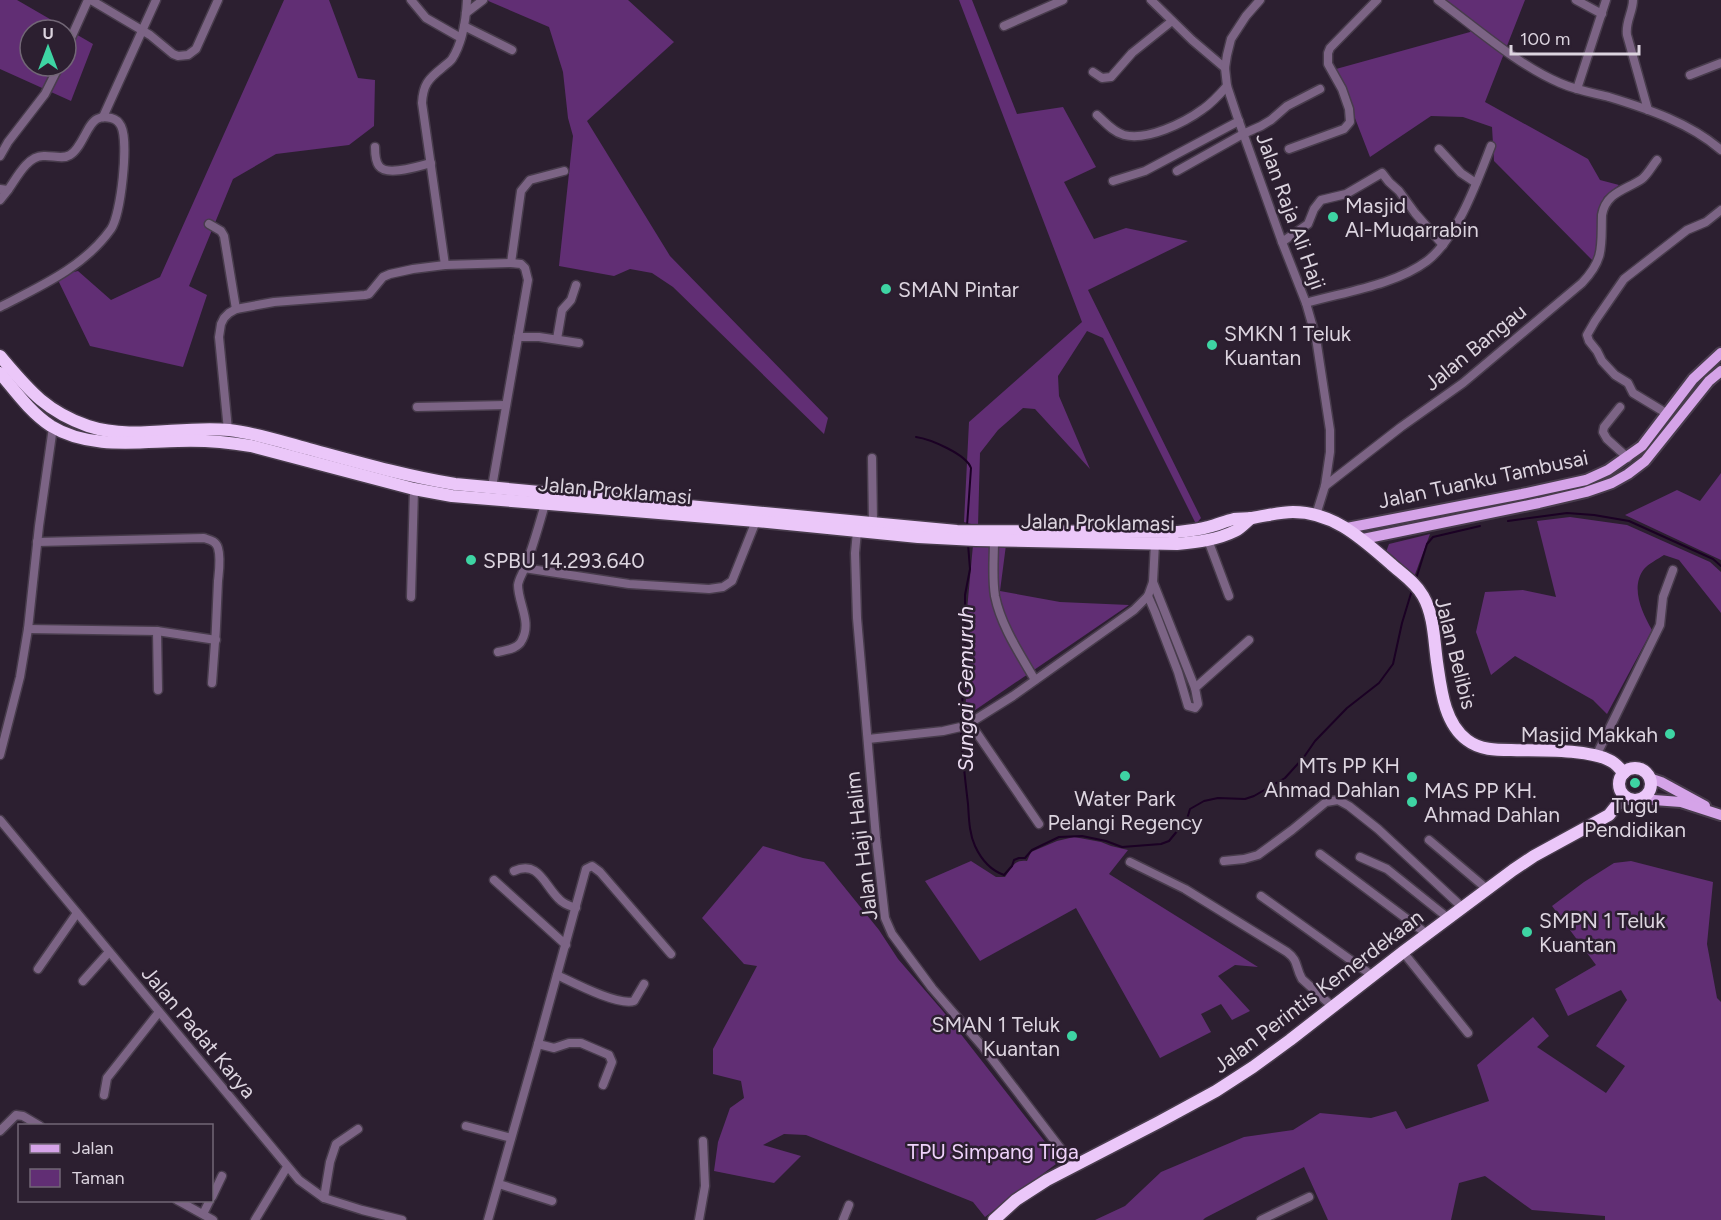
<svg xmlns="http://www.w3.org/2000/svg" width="1721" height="1220" font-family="Figtree,sans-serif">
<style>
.green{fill:#612e74;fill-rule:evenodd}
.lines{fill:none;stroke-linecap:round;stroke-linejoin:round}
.stream{stroke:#1b0124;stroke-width:2}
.minor-casing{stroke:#483c4c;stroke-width:11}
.major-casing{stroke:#483c4c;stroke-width:14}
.highway-casing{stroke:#483c4c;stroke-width:15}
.minor{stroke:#7c6485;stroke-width:8}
.major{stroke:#d5a3e8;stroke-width:10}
.highway{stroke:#ebc7f9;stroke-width:12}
.poi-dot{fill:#3ed4a3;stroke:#2c1f30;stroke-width:2}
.labels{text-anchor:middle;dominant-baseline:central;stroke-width:5;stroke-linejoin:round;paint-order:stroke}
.poi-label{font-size:21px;fill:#dcd4df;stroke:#2c1f30;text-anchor:start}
.street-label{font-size:21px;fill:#dcd4df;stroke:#2c1f30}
.park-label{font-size:21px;fill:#efd2fb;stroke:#2c1f30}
.water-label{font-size:22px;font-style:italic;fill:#eddef3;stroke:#2c1f30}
</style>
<rect width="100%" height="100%" fill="#2c1f30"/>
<g class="green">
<path d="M0 0H17L93 44 71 101 0 69ZM30 30H66V66H30Z"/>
<path d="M284 0H329L358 78 375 80 374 126 349 145 276 154 233 179 189 286 207 295 183 367 90 346 56 276 78 271 111 300 160 277Z"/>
<path d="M486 0H628L674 42 587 121 670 256 828 418 824 434 673 287 652 273 630 269 614 276 559 266 573 136 568 118 563 72 549 27Z"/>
<path d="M959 0H972L1017 114 1063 107 1096 167 1064 182 1094 239 1126 228 1188 241 1088 290 1201 518 1196 524 1103 338 1087 331 1058 376 1059 396 1090 469 1035 409 1023 408 998 430 980 453 978 526 964 522 969 422 1082 322Z"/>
<path d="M1444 0H1525L1485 102 1588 159 1600 180 1619 185 1604 197 1600 209 1599 251 1595 263 1494 161 1492 127 1463 117 1431 116 1370 157 1336 69 1470 32 1475 25Z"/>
<path d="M1721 473V560L1625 515 1677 490 1700 501Z"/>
<path d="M1570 517 1627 525 1710 562 1721 572V613L1679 560 1664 555C1658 559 1648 564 1644 569 1630 587 1642 613 1652 630L1607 714 1593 700 1515 656 1491 675 1476 632 1485 592 1523 590 1556 597 1537 521Z"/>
<path d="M1430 534 1414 577 1386 552 1389 544Z"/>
<path d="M973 545H1006L1000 591 1060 602 1129 605 965 717 970 622 967 610Z"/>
<path d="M1074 837 1101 842 1111 846 1128 850 1109 874 1258 967 1235 965 1218 976 1250 1011 1232 1020 1221 1004 1201 1014 1211 1032 1160 1058 1076 908 980 961 925 881 971 861 996 877H1005C1012 868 1014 859 1027 861L1031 852 1057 841Z"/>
<path d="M763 846 803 858 824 862 879 930 898 959 942 1010 1060 1161 985 1217 973 1202 806 1135 784 1134 763 1145 801 1156 774 1183 714 1171 718 1142 730 1108 744 1098 741 1081 713 1074V1049L757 966 744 964 702 918Z"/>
<path d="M1631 861 1713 882 1707 944 1717 998 1721 1002V1220H1605V1216L1532 1210 1485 1176 1459 1183 1451 1220H1328L1304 1167 1205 1218 1203 1220H1095L1125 1206 1161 1172 1244 1137 1293 1130 1320 1113 1371 1118 1396 1111 1406 1129 1489 1101 1477 1065 1533 1017 1549 1036 1537 1047 1606 1093 1625 1066 1596 1046 1627 1000 1621 990 1568 1016 1555 989 1596 965 1552 906 1584 882 1614 863Z"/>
</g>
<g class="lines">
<g class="stream">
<path d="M916 437C930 439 966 454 971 468L967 526"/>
<path d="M1508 521 1567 513 1594 515 1629 521 1713 559 1721 566"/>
<path d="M1416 579 1427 544 1433 537 1480 526"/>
<path d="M961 723 965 658V595L970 569 968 544"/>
<path d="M961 729C962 754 965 779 968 804 969 818 969 833 975 846 981 859 990 870 1004 875L1012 866 1014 860 1019 858H1025L1032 850 1059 837 1082 836 1106 841 1122 847 1161 844 1169 841 1187 819 1190 809 1204 801 1218 798 1245 799 1254 796 1285 778 1304 757 1315 741 1347 708 1379 683 1393 664 1402 623 1412 590"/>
</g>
<defs>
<g id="minor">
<path d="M91 0 150 35 173 54 178 56 188 55 196 49 218 0"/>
<path d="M411 0 426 18 461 38"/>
<path d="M1151 0 1192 40 1225 68"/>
<path d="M1260 0 1246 16 1231 39 1227 55 1225 68 1227 86 1237 116 1282 242 1306 303 1316 338 1330 430V452L1325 486 1316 515"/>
<path d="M1438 0C1475 27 1519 66 1560 83 1576 90 1593 93 1609 97 1648 109 1690 123 1721 150"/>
<path d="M1576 0 1602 14"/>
<path d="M1633 0C1633 12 1625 22 1627 35L1648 110"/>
<path d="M466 13 483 0"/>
<path d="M464 26 512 50"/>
<path d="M1004 26 1063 0"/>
<path d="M66 49 88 0"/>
<path d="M1093 72 1102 78 1111 77 1132 53 1172 21"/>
<path d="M1690 75 1721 63"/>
<path d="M1577 89 1606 0"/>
<path d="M1097 115C1105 122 1113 132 1124 135 1147 141 1184 123 1203 109 1212 103 1220 94 1227 86"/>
<path d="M103 117 156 0"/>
<path d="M375 147C375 153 375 161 379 166 387 177 419 166 431 163"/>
<path d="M1289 149 1344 129 1350 122 1349 109 1342 89 1328 64V53L1330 48 1377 0"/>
<path d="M1439 149 1461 173 1476 183"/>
<path d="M0 156 8 142 45 94 59 66"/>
<path d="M1177 171 1243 134 1261 126 1271 120 1287 106 1320 89"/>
<path d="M1113 181 1145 171 1239 121"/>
<path d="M0 189 8 190C16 179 27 156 43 156 52 155 62 160 70 155 82 148 87 124 97 119 101 117 106 117 111 118 115 119 119 122 121 126 129 142 121 214 111 229 84 267 41 286 0 307"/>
<path d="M0 200 8 190"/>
<path d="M209 224 221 231 224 236 236 309"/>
<path d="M1282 242 1308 224 1314 209 1321 200 1346 194 1382 173 1389 182 1399 191 1415 213 1443 245"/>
<path d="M511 263 521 191 530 180 564 171"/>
<path d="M445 265 422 103C423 85 428 79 442 68 445 65 450 62 452 59 463 42 466 19 467 0"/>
<path d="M1306 303C1344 292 1395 285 1427 261 1457 238 1477 182 1491 146"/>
<path d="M518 337H539L579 343"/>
<path d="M557 339 562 310 571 300 576 285"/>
<path d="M417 407 506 405"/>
<path d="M1620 407 1604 427 1603 432 1607 439 1628 458"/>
<path d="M1666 413 1633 393 1628 383 1615 375 1602 361 1597 351 1589 341 1587 335 1595 321 1624 279 1687 230 1706 222 1721 210"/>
<path d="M228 430 219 337 221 324 224 318 229 313 236 309 274 302 365 295 369 294 383 277 390 274 413 269 445 265 511 263 521 264 525 268 528 280 492 487"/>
<path d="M872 458 873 522"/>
<path d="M1325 486 1401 427 1463 383 1582 283C1605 259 1601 246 1602 215 1606 192 1626 190 1642 179 1648 174 1652 166 1657 160"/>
<path d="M857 531 855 553 857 618 876 838 885 918 892 934 932 988 983 1047 1074 1166"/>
<path d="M994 540C994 558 992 578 995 596 1001 626 1020 654 1035 680"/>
<path d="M1208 540 1229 596"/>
<path d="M37 542 204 538C210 540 216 541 218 548 221 558 219 571 218 581 217 615 215 649 212 683"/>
<path d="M524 568 629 584 709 589 723 587 732 581 756 521"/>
<path d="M1148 596 1155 612 1178 672 1188 706 1195 708 1198 704 1195 688 1153 582"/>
<path d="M411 597 414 489"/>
<path d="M28 629 157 631 216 640"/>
<path d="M157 631 158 690"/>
<path d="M498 652C506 650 518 649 522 640 532 622 518 603 518 585 519 578 523 573 525 567 533 547 539 525 545 504"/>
<path d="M1195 688 1249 640"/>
<path d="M970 723 1039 824"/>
<path d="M868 739 943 731 965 726 1013 696 1134 610 1148 596 1153 582 1155 543"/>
<path d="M0 755 20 677 28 629 39 526 53 427"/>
<path d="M1596 756 1660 625 1663 597 1673 570"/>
<path d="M0 820 299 1180 324 1198 362 1210 402 1220"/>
<path d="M1429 840 1487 889"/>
<path d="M1320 854 1427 934"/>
<path d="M1360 857 1387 869 1448 918"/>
<path d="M1224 861 1244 859 1258 855 1292 830 1326 802 1338 800 1349 806 1378 829 1462 907"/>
<path d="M1130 862 1185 889 1287 952C1299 961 1295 967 1302 979L1333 1007"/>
<path d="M514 871C539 860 544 885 559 899 563 904 570 906 576 908"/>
<path d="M494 880 566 945"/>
<path d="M1261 896 1373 976"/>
<path d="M1403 952 1468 1033"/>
<path d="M38 969 77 913"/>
<path d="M557 975C574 983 618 1006 634 1001L644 984"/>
<path d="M83 981 109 952"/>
<path d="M538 1044 554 1048 569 1043H581L609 1055 612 1062 603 1085"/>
<path d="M104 1095 107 1078 159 1012"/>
<path d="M466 1126 511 1138"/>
<path d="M0 1131 16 1115 23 1116 40 1126"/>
<path d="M499 1184 552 1201"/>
<path d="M212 1197 222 1176"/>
<path d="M324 1198 330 1162 336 1144 358 1129"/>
<path d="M177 1200 213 1220"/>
<path d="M203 1214 210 1200"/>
<path d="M255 1220 287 1167"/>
<path d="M488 1220 538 1044 586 869 592 866 600 872 671 954"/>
<path d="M699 1220 705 1186 703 1141"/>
<path d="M843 1220 849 1205"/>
<path d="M1261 1220 1309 1197"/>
</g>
<g id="major">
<path d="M1347 528 1522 494 1586 480 1608 470 1642 446 1693 379 1721 353"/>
<path d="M1363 539 1539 503 1586 492 1612 483 1628 474 1645 461 1709 381 1721 371"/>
<path d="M1649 778 1661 782 1705 806"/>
<path d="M1640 799 1681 802 1721 815"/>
</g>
<g id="highway">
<path d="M0 356C28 389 45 411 88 426 133 441 182 425 229 430 256 433 282 442 309 449 357 462 406 476 455 484L957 531 1177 532C1187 531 1198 530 1208 527 1217 525 1225 521 1234 519 1240 518 1246 519 1252 518 1266 516 1279 512 1293 512 1334 512 1362 539 1391 564 1402 574 1415 582 1423 596 1434 615 1434 641 1437 662 1441 689 1444 723 1467 740 1480 750 1496 750 1511 750 1537 751 1594 748 1614 763 1618 766 1621 770 1624 773"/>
<path d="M0 373C16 392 30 412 51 426 88 449 136 442 178 441 202 440 227 442 251 446L414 489 452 496 756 521 918 537 976 540 1177 544C1197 542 1217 540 1235 531 1241 528 1246 522 1251 518"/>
<circle cx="1635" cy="784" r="16"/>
<path d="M994 1220 1016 1200 1047 1180 1159 1122 1216 1091 1253 1067 1290 1040 1403 952 1513 870 1534 856 1609 815 1624 796"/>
</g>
</defs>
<use href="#minor" class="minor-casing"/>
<use href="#major" class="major-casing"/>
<use href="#highway" class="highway-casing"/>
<use href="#minor" class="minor"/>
<use href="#major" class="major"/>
<use href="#highway" class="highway"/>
</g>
<g class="poi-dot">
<circle cx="1333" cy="217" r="6"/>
<circle cx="886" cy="289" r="6"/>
<circle cx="1212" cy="345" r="6"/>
<circle cx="471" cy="560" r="6"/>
<circle cx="1670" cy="734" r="6"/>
<circle cx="1125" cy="776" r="6"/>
<circle cx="1412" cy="777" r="6"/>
<circle cx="1635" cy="783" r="6"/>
<circle cx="1412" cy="802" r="6"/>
<circle cx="1527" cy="932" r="6"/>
<circle cx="1072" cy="1036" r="6"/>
</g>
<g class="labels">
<g class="poi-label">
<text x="1345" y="205">Masjid<tspan x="1345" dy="24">Al-Muqarrabin</tspan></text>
<text x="898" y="289">SMAN Pintar</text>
<text x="1224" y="333">SMKN 1 Teluk<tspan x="1224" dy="24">Kuantan</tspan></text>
<text x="483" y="560">SPBU 14.293.640</text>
<text x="1658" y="734" text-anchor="end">Masjid Makkah</text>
<text x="1400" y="765" text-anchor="end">MTs PP KH<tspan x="1400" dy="24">Ahmad Dahlan</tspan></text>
<text x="1424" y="790">MAS PP KH.<tspan x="1424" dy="24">Ahmad Dahlan</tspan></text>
<text x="1125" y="798" text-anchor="middle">Water Park<tspan x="1125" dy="24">Pelangi Regency</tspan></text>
<text x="1635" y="805" text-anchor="middle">Tugu<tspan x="1635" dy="24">Pendidikan</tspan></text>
<text x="1539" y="920">SMPN 1 Teluk<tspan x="1539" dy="24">Kuantan</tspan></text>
<text x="1060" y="1024" text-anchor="end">SMAN 1 Teluk<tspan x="1060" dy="24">Kuantan</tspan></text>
</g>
<g class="street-label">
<text transform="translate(1291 211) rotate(70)">Jalan Raja Ali Haji</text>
<text transform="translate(1475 347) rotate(-39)">Jalan Bangau</text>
<text transform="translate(1483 479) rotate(-12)">Jalan Tuanku Tambusai</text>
<text transform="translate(615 490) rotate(5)">Jalan Proklamasi</text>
<text transform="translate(1098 522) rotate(1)">Jalan Proklamasi</text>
<text transform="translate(1456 653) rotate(76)">Jalan Belibis</text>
<text transform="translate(861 846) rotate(-97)">Jalan Haji Halim</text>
<text transform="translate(1318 991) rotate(-37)">Jalan Perintis Kemerdekaan</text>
<text transform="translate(199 1032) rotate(50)">Jalan Padat Karya</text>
</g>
<g class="park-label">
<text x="993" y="1151">TPU Simpang Tiga</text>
</g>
<g class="water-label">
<text transform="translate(965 689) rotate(-90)">Sungai Gemuruh</text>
</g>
</g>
<rect x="18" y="1124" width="195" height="78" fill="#2c1f30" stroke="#726776" stroke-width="1.5"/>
<rect x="30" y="1144" width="30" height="9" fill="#d5a3e8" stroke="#726776" stroke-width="1.5"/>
<text x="72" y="1154" font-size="18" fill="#dcd4df">Jalan</text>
<rect x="30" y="1169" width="30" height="18" fill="#612e74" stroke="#726776" stroke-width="1.5"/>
<text x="72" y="1184" font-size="18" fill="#dcd4df">Taman</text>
<g transform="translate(48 48)"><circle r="28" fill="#2c1f30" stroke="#726776" stroke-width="1.5"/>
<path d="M0-4.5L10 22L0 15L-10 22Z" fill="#3ed4a3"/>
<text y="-9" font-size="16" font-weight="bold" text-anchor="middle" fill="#dcd4df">U</text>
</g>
<path d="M1511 45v9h128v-9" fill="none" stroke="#dcd4df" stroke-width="3"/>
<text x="1520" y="45" font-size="18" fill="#dcd4df" stroke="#2c1f30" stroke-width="4.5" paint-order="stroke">100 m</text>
</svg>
